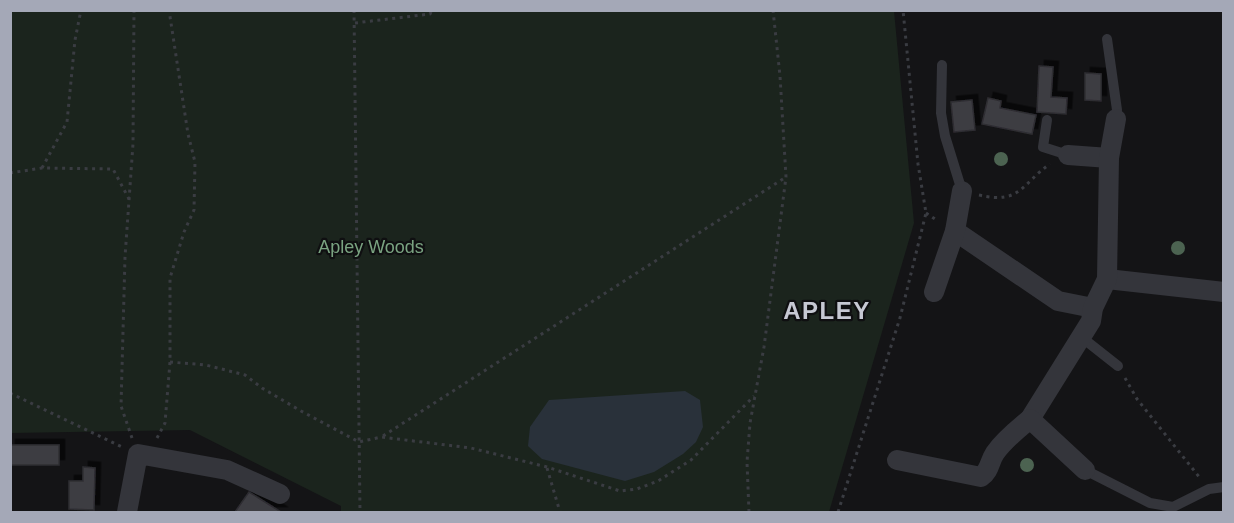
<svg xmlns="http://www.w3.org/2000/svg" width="1234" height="523" font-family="Helvetica,sans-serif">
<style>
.green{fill:#1b241d}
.water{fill:#29313a}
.building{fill:#3e3d43;stroke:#2e2d32;stroke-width:1.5;filter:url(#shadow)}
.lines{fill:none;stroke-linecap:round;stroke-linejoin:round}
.path{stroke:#3a3c42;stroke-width:3;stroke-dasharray:3 4.5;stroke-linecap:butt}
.lane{stroke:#34353b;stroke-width:10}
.street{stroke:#34353b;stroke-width:20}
.tree{fill:#4c6351}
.labels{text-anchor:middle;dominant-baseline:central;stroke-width:4.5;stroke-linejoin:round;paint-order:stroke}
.park-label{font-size:18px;fill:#7aa381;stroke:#0f0f11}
.district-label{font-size:24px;font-weight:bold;letter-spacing:1.5px;fill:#c6c8d3;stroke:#0f0f11}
</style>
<defs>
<filter id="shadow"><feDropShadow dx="5.5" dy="-5.5" stdDeviation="0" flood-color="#0009"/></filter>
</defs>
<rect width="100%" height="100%" fill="#141416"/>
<path class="green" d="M10 11H894L914 223 829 512H341V506L190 430 11 433Z"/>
<path class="water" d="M685 391 700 400 703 427 696 442 683 454 654 472 625 481 542 459 528 446 530 427 549 400Z"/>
<g class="building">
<path d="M1039 66 1053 67 1051 97 1067 98 1066 114 1037 112Z"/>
<path d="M1085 73 1101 74V101L1085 100Z"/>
<path d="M988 98 1001 101 1000 108 1036 115 1032 134 982 124Z"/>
<path d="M972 100 975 130 954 132 951 102Z"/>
<rect x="10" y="445" width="49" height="20"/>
<path d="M83 467 95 468 94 510 69 509V481H83Z"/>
<path d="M249 492 281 512H235Z"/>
</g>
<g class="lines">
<g class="path">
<path d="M354 10 360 512"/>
<path d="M355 23 430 14 432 10"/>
<path d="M42 168 67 122 75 40 81 10"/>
<path d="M10 173 42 168 113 169 129 199"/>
<path d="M979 195C1021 205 1022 183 1050 164"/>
<path d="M926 213 938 221"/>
<path d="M170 362 206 365 245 375 262 388 301 411 359 442 381 437 471 448 547 467 620 491 637 489 658 481 691 460 754 396"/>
<path d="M1125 378 1137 399 1200 478"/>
<path d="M10 393 122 447"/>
<path d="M383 436 786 177"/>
<path d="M132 438 121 406 125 257 133 144 134 10"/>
<path d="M157 438 165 423 170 362V278L184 232 194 210 195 162 188 134 169 10"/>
<path d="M547 468 560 512"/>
<path d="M749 512 747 462 750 423 764 347 786 177 780 76 773 10"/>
<path d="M838 512 900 318 926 213 918 164 903 10"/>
</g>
<g class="lane">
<path d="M1107 39 1117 110 1116 119"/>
<path d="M942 65 941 113 945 136 962 191"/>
<path d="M1047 120 1043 147 1068 155"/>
<path d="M1080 336 1118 366"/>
<path d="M1085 470 1150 503 1173 507 1209 489 1224 487"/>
</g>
<g class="street">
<path d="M1068 155 1109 158"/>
<path d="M955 231 1058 301 1093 308"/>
<path d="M1107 279 1224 292"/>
<path d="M934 292 955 231 962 191"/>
<path d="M1030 419 1091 321 1093 308 1107 279 1109 158 1116 119"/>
<path d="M897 460 981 477C990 471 989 462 995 453 1005 439 1017 430 1030 419L1085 470"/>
<path d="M127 512 138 454 227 470 280 494"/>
</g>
</g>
<g class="tree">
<circle cx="1001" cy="159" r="7"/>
<circle cx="1178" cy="248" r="7"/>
<circle cx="1027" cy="465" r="7"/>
</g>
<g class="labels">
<g class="park-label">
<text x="371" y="247">Apley Woods</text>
</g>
<g class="district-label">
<text x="827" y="310">APLEY</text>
</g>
</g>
<rect width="1234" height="523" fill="none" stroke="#a4a8b7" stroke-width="24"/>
</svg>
